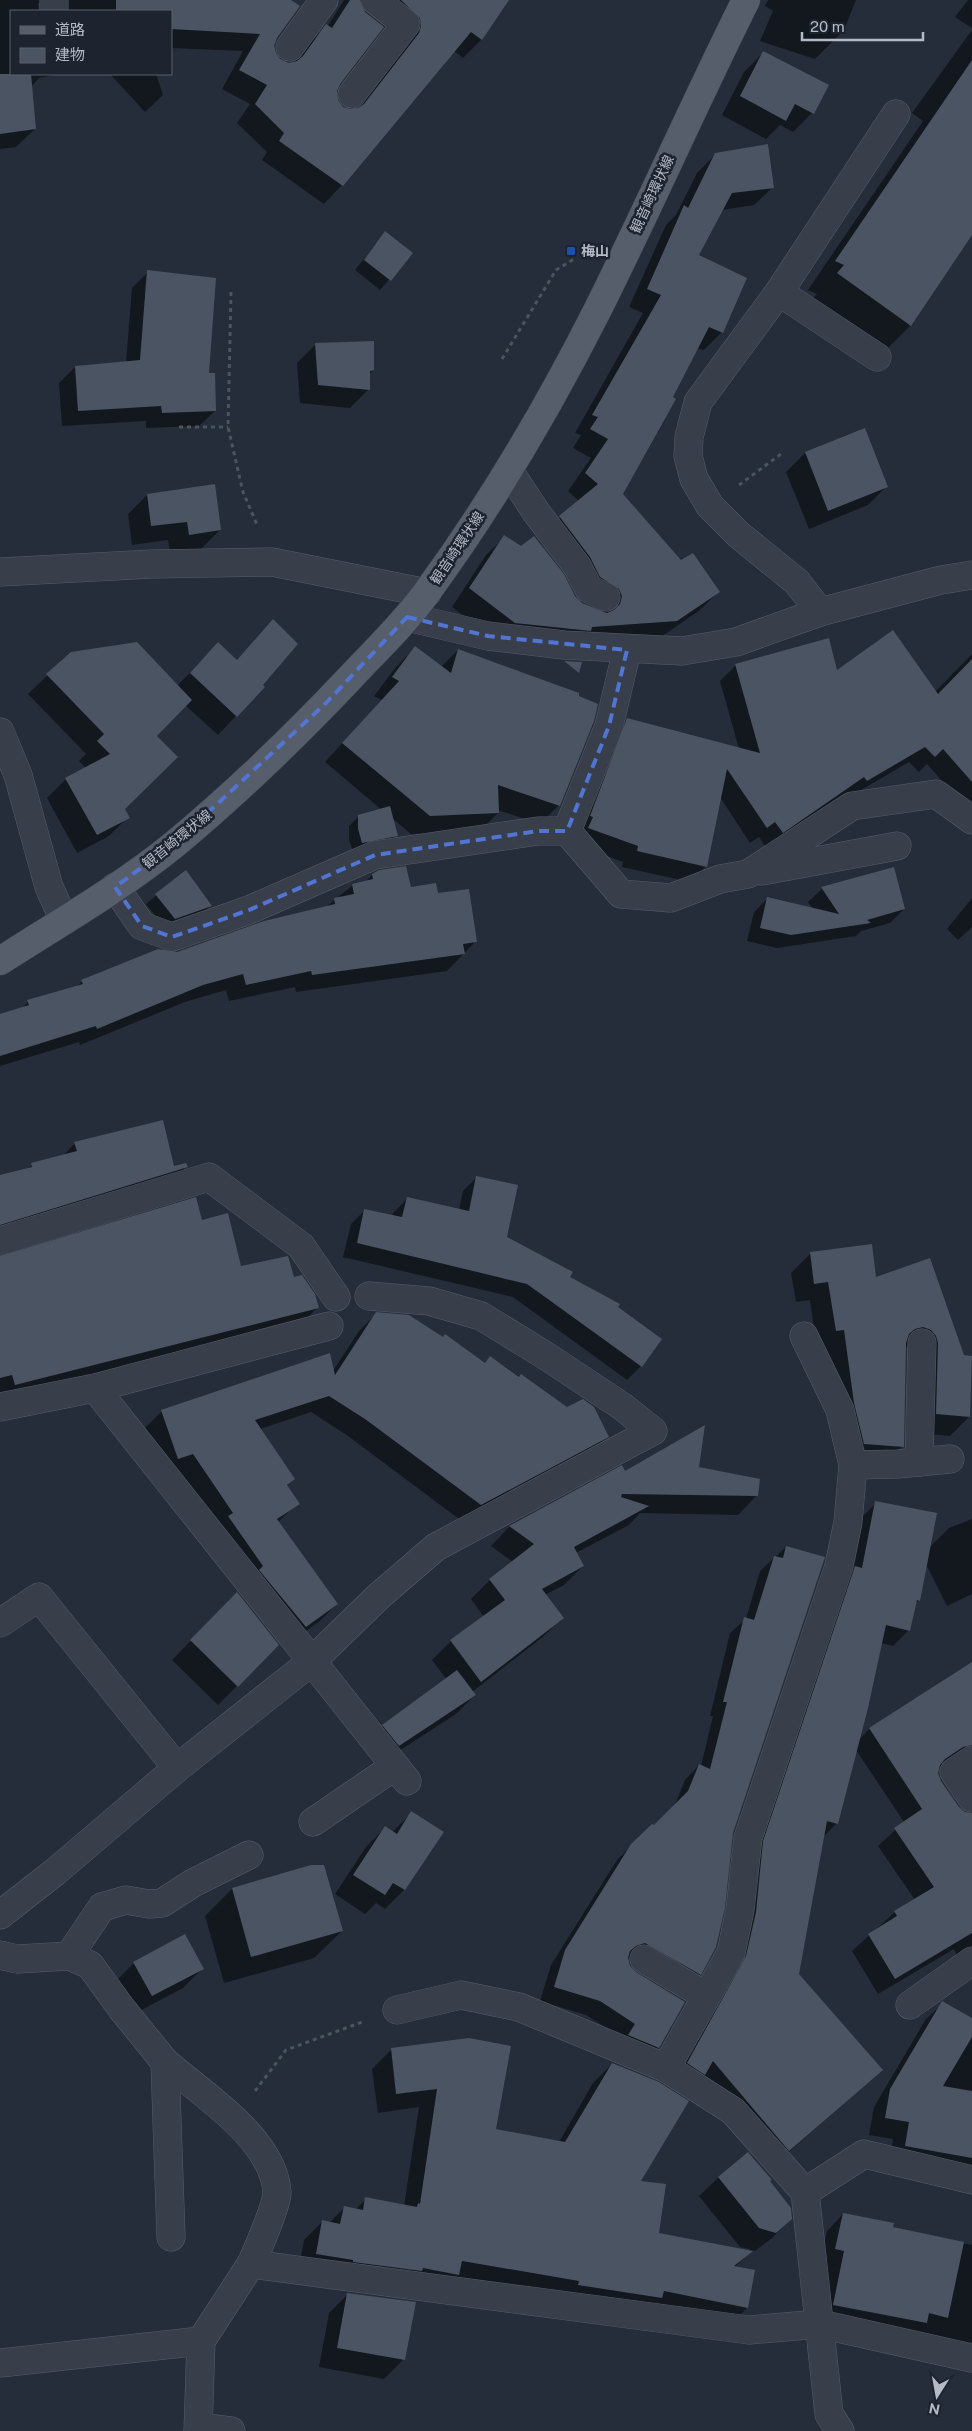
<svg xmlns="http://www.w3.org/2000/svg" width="972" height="2431" font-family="'Public Sans','Noto Sans JP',sans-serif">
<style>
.shadow{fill:#0007;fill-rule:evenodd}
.building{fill:#4b5463}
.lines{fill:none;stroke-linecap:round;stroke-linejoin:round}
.minor-casing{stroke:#575d69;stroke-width:29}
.major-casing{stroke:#424854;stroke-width:29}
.path{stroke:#47575a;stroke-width:3;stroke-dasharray:4 4;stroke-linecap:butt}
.minor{stroke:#383f4b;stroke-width:28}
.major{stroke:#565e6b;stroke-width:28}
.marked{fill:none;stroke:#5274d2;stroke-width:4;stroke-dasharray:10 6;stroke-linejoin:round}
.transit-dot{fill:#1a4fb4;stroke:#1e242f;stroke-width:2}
.labels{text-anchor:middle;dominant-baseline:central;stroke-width:5;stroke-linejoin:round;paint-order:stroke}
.street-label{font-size:14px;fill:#b4bac6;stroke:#1e242f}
.poi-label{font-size:14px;font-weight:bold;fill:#b4bac6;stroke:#1e242f;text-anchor:start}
</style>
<rect width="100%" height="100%" fill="#252d3a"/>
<g class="shadow">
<path d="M0 0H289L298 7 273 45 275 54 280 60 288 64 294 63 308 44 327 27 344 0H486L501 10 481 40 463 58 454 51 342 185 324 204 262 160 267 152 237 123 250 104 222 89 243 51 171 48V11H50L43 4 38 3 39 11H11V74H58L39 78 31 87 35 129 16 147 0 149ZM359 3 366 6 403 37 400 53 357 110 350 111 342 108 337 101 335 91 339 84 382 27 360 7Z"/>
<path d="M768 0H856L844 30 815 59 760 41 773 11 765 6Z"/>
<path d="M968 0H972V28L955 17Z"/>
<path d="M972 30V233L910 326 882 354 809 302 817 294 808 290 923 121 912 113Z"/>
<path d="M763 53 827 86 812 113 793 132 780 125 766 139 722 115 744 72Z"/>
<path d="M110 74H156L163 95 145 112Z"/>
<path d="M716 154 773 187 754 205 722 210 697 256 722 332 704 350 697 348 622 495 680 562 718 592 700 610 658 639 497 641 452 607 486 555 505 537 521 548 534 537 581 604 603 612 601 607 541 535 579 501 568 491 591 458 573 448 581 435 575 433 643 313 629 307 666 225 676 215 697 173Z"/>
<path d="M385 233 411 254 380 290 355 270Z"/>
<path d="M148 272 207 375 215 411 199 426 146 428V421L62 426 59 383 75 367 126 362 132 288Z"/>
<path d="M316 344 373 370 369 374 368 390 350 408 300 403 297 363Z"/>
<path d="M805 453 887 486 868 505 809 529 786 472Z"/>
<path d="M147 495 220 530 201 549 170 553 168 540 132 545 128 514Z"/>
<path d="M273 621 236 716 218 735 185 705 155 736 124 809 128 817 109 836 77 853 47 798 66 779 86 768 79 761 86 754 28 694 71 653 177 686 218 644 236 661Z"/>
<path d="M415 648 441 667 458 650 559 805 540 824 498 810V813L479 832 411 834 392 818 396 835 387 845 353 852 349 839V826L359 816 382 810 325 762 382 700 374 696 396 667Z"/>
<path d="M972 654V815L927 764 919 772 909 762 851 796 848 792 766 848 759 837 750 843 720 797 705 867 690 882 622 867 623 862 574 844 611 735 627 720 739 749 720 681 736 665 837 672 935 692Z"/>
<path d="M893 869 904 909 890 923 861 931 856 936 777 948 747 941 754 912 768 898 813 909 808 902 822 889Z"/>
<path d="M185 872 210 906 201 916 165 928 146 904Z"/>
<path d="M372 875 410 889 437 895 476 941 447 971 296 992 295 987 229 1001 226 990 185 1002 80 1045 79 1042 0 1066V1015L21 1009 28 1002 77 987 82 981 326 907 353 885 365 882Z"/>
<path d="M972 898V927L958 940 947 929Z"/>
<path d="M75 1143 173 1167H186L168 1185 0 1237V1176L26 1170 32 1165 62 1157Z"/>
<path d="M477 1177 506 1237 617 1308 660 1339 641 1366 627 1380 513 1297 343 1257 351 1224 365 1210 392 1216 393 1213 407 1199 459 1210 463 1191Z"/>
<path d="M201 1221 240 1268 293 1278 317 1308 299 1326 0 1402V1257Z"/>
<path d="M810 1254 875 1278 963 1356 972 1357 969 1417 950 1436 917 1433 911 1348 905 1347 903 1446 883 1465 845 1462 817 1350 810 1300 796 1302 791 1273Z"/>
<path d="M376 1314 484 1364 491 1357 607 1437 590 1454 463 1522 348 1436 311 1412 260 1429 293 1479 287 1486 298 1503 278 1522 337 1604 320 1621 289 1643 161 1475 145 1428 162 1411 333 1371 359 1331Z"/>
<path d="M622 1467 625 1473 698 1468 757 1495 738 1515 640 1513 629 1525 576 1553 583 1566 564 1585 545 1595 562 1618 543 1637 472 1692 475 1695 456 1714 379 1764 364 1745 383 1726 446 1679 432 1660 451 1641 484 1617 471 1599 490 1580 513 1562 491 1546 509 1527Z"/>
<path d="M876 1503 929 1548 949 1528 972 1519V1594L947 1606 926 1564 919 1600 915 1604 909 1630 893 1646 881 1643 859 1740 870 1728 972 1664V1815L960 1794 953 1761 938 1769 937 1774 959 1808 964 1813 972 1815V1958L957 1955 954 1949 878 1994 852 1951 895 1912 915 1900 878 1846 904 1822 856 1750 837 1823 823 1837 798 1975 881 2070 773 2166 699 2079H672L731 1974 748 1858 860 1519Z"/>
<path d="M786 1547 732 1833 700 1974 686 1988 637 1959 627 1958 658 2048 644 2062 622 2038 586 2015 540 2001 551 1965 617 1860 652 1825 654 1827 674 1807 685 1780 699 1765 701 1766 713 1716H710L730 1633 746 1619 760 1571Z"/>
<path d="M218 1613 237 1686 218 1705 172 1660Z"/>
<path d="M412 1813 442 1832 404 1890 385 1909 376 1903 365 1914 335 1894 366 1847 385 1828 392 1832Z"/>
<path d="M311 1866 342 1931 314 1958 224 1983 205 1916 232 1889Z"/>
<path d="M134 1963 202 1969 183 1988 132 2015 115 1982Z"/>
<path d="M943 2003 972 2020V2177L889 2163 893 2139 869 2135 874 2107 926 2019Z"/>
<path d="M391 2050 494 2130 559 2142 593 2083 612 2064 639 2182 658 2234 749 2251 750 2249 740 2247 699 2196 718 2178 768 2181 791 2219 772 2238 755 2251 752 2250 735 2267 747 2308 728 2327 298 2273 304 2240 323 2221 329 2223 344 2208 355 2210 366 2199 404 2206 419 2107 378 2113 372 2069Z"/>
<path d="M843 2214 891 2228 972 2245V2350L817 2321 828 2268 819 2266 827 2231Z"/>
<path d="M348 2294 414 2303 403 2360 384 2379 319 2367 329 2313Z"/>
</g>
<g class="building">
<path d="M116 0H291L300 6 277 38 274 46 276 53 280 59 289 63 297 61 303 56 326 24 332 28 350 0H360L365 12 384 27 340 84 337 91 338 100 343 107 350 109 358 108 364 104 419 33 421 26 420 18 401 0H509L482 40 471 32 343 186 279 141 284 133 255 104 267 85 239 70 260 34 171 29V11H116Z"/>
<path d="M763 51 829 85 814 114 795 104 786 121 740 96Z"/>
<path d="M972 60V235L911 326 837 273 844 265 835 261Z"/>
<path d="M0 74H31L36 129 0 134Z"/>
<path d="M768 144 774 188 732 193 699 255 747 278 723 333 709 327 673 397 676 399 623 494 681 560 693 553 720 592 677 621 592 627 591 631 515 623 469 588 504 535 521 546 534 536 564 574 575 596 582 603 607 613 614 610 620 604 622 596 619 589 600 577 590 557 559 516 598 484 585 473 608 439 590 429 598 417 592 415 661 295 647 289 684 205 688 208 715 153Z"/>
<path d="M385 231 413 253 391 281 364 260Z"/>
<path d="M147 270 216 278 209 373H215L216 411 162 413 161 406 78 411 75 366 140 360Z"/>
<path d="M374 341V370L370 371V390L318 385 315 343Z"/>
<path d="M865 428 888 487 828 511 805 452Z"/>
<path d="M215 484 221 530 189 535 187 522 151 526 147 494Z"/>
<path d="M273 619 298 644 263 685 265 687 237 717 190 673 218 642 237 660Z"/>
<path d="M893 630 938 694 972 659V782L943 749 935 757 925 747 867 781 864 777 783 833 775 822 767 828 727 769 707 867 637 851 638 846 588 828 593 817 590 816 627 718 760 753 735 664 829 638 837 670Z"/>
<path d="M137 642 192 700 157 736 178 757 125 809 130 818 97 835 65 778 110 754 97 741 104 734 46 674 71 652Z"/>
<path d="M415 646 451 673 458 649 579 693V696L598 704 594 721 560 806 498 785 499 813 430 816 342 743 399 681 392 677Z"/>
<path d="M564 661 582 662 579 673Z"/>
<path d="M390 806 398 836 362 843 358 829V815Z"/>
<path d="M406 866 411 887 436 883 438 893 469 889 477 942 463 944 465 954 312 975 311 971 246 985 243 974 203 985 97 1029 96 1026 0 1056V1014L29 1005 27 1000 83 984 81 980 158 949 177 952 264 921 335 904 334 898 354 894 352 884 373 879 372 874 379 870Z"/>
<path d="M894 867 905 909 867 920 871 923 791 935 760 928 767 897 839 914 821 887Z"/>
<path d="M186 870 212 906 175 919 155 894Z"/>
<path d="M163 1120 174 1166 186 1163 188 1167 0 1225V1175L32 1167 31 1163 77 1151 74 1142Z"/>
<path d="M476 1176 518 1185 507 1237 573 1272 570 1277 620 1304 618 1307 662 1339 642 1367 527 1284 357 1243 364 1209 402 1217 407 1197 469 1211Z"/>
<path d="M196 1197 202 1220 228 1213 241 1266 288 1256 294 1277 302 1275 315 1294 319 1308 15 1385 12 1375 0 1378V1256Z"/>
<path d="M872 1244 876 1277 930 1258 964 1355 972 1356 970 1417 936 1414 938 1343 936 1336 931 1330 923 1327 915 1329 909 1334 906 1343 904 1447 864 1444 854 1403 844 1330 836 1331 828 1282 814 1284 810 1252Z"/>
<path d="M376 1312 409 1315 443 1337 445 1334 485 1363 490 1356 519 1377 521 1374 567 1407 583 1399 594 1407 609 1437 481 1505 365 1419 329 1396 255 1420 295 1479 287 1485 300 1504 277 1519 338 1604 306 1627 259 1570 263 1566 228 1516 233 1513 193 1454 178 1459 161 1410 330 1353 335 1375Z"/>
<path d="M705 1425 699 1467 760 1479 758 1496 622 1494 621 1497 649 1506 574 1547 584 1566 542 1589 564 1618 481 1682 450 1640 505 1600 489 1579 534 1544 509 1526 622 1465 625 1471Z"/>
<path d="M875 1501 937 1513 920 1601 917 1600 910 1631 886 1625 868 1708 838 1824 827 1821 799 1974 883 2070 789 2151 713 2061 705 2075 687 2063 746 1956 756 1912 763 1841 855 1566 862 1568Z"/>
<path d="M786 1546 825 1557 733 1833 725 1908 716 1947 701 1975 645 1943 636 1946 630 1951 628 1958 630 1966 636 1972 685 2002 659 2048 628 2035 635 2024 600 2001 554 1987 565 1950 631 1844 652 1824 654 1825 688 1791 699 1764 710 1769 727 1702H723L744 1617 754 1620 774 1556 783 1558Z"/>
<path d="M237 1592 279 1645 238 1687 190 1640Z"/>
<path d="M972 1662V1745L963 1747 945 1759 940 1765 938 1773 941 1781 959 1807 965 1812 972 1813V1933L895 1979 868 1934 897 1916 894 1911 934 1887 894 1828 922 1809 869 1728Z"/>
<path d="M457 1670 476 1695 399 1746 382 1725Z"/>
<path d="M411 1811 444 1832 405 1890 393 1883 385 1895 353 1875 385 1826 397 1834Z"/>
<path d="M311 1865H324L343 1931 251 1957 232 1888Z"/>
<path d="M185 1934 204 1969 152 1996 133 1962Z"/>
<path d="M942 2001 972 2018V2037L943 2086 972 2091V2158L905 2146 909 2122 885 2118 890 2089Z"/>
<path d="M469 2038 511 2046 496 2129 565 2142 612 2063 659 2082 689 2101 641 2181 666 2184 659 2233 753 2251 734 2266 755 2270 748 2308 664 2291 662 2298 578 2285 579 2281 462 2261 459 2275 423 2268 422 2271 353 2262V2260L316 2254 322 2220 340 2224 344 2206 363 2210 365 2197 417 2207 418 2203 420 2204 437 2089 396 2094 391 2048Z"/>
<path d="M748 2152 772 2180 770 2181 791 2208 792 2219 776 2233 759 2228 718 2177Z"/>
<path d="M843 2213 894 2223 893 2227 964 2242 948 2318 929 2313 927 2323 833 2305 844 2251 835 2249Z"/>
<path d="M347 2293 416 2302 405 2360 337 2348Z"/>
</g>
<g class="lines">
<defs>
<g id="minor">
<path d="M54 0V11"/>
<path d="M290 47 324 0"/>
<path d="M352 94 406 24 375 0"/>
<path d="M779 292 877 357"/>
<path d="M509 471 536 512 577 566 589 589 606 597"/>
<path d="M0 572 152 564 272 562 427 593"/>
<path d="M820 612 797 582 739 535 710 506 694 479 688 456 689 437 698 402 779 292 896 114"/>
<path d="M407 617 488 636 564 645 682 651 736 642 820 612 941 580 972 575"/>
<path d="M0 732 18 775 49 887 64 920"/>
<path d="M567 831 621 894 671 898 720 879 748 874 852 806 936 794 972 820"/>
<path d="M762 871 897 846"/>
<path d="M115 887 142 926 172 937 249 910 375 855 538 831H567L609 726 627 650"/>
<path d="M0 1241 209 1177 301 1246 336 1297"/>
<path d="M95 1388 407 1781"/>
<path d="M0 1407 95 1388 329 1326"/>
<path d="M919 1462 922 1343"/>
<path d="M853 1465 898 1464 950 1459"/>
<path d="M0 1623 39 1597 177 1768"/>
<path d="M972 1760 954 1772 972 1798"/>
<path d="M313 1822 395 1766"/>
<path d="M0 1915 55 1872 177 1768 311 1662 379 1596 436 1547 653 1431 623 1407 543 1354 481 1316 429 1301 369 1296"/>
<path d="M0 1955 17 1959 69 1956 90 1965 122 2009 165 2062 171 2237"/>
<path d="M69 1956 102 1907 126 1900 149 1904 162 1903 193 1883 249 1855"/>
<path d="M644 1959 706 1996"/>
<path d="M910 2005 972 1961"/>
<path d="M397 2010 461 1995 519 2007 666 2068 733 2111 805 2192"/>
<path d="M165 2062C203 2095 273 2138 277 2192 277 2205 257 2251 251 2264"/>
<path d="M666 2068 731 1953 740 1910 748 1838 839 1566 848 1522 853 1465 840 1410 804 1336"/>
<path d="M0 2363 201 2341"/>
<path d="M199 2427 231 2431"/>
<path d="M198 2431 201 2341 251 2264 749 2330 820 2324 972 2358"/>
<path d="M840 2431 829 2414 805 2192 864 2154 972 2180"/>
</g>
<path id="major" d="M0 961C59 923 121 888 176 843 236 793 294 737 348 680 375 651 404 624 427 592 492 503 548 408 598 309 649 207 695 102 746 0"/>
</defs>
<use href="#minor" class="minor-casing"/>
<use href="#major" class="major-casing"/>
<g class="path">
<path d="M231 292 228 427 243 492 258 527"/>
<path d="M502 359 556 270 574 259"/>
<path d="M179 427H228"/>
<path d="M739 485 781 454"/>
<path d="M255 2091 286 2050 365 2021"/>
</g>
<use href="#minor" class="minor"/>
<use href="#major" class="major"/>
</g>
<path class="marked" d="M407 617 488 636 627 650 609 726 567 831H538L375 855 249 910 172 937 142 926 115 887 174 844 326 703Z"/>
<rect class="transit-dot" x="566" y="246" width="10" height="10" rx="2.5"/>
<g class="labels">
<g class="street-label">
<text transform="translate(652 194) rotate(-65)">観音崎環状線</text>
<text transform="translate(457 548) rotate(-56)">観音崎環状線</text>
<text transform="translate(177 839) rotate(-39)">観音崎環状線</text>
</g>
<g class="poi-label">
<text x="581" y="251">梅山</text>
</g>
</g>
<rect x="10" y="10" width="162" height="65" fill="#1e242f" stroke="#5a606b"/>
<rect x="20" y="26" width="25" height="8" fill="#565e6b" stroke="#5a606b"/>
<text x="55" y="35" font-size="15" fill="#b4bac6">道路</text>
<rect x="20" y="48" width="25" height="15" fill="#4b5463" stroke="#5a606b"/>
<text x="55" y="60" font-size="15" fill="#b4bac6">建物</text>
<g transform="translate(937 2396) rotate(191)" stroke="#1e242f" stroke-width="4" paint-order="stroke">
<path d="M0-4L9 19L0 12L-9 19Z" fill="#b4bac6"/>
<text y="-8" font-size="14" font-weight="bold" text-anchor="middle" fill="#b4bac6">N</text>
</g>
<path d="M802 32v8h121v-8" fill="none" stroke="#b4bac6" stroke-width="2.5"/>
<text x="810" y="32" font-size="15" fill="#b4bac6" stroke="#1e242f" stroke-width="4" paint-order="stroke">20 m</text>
</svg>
